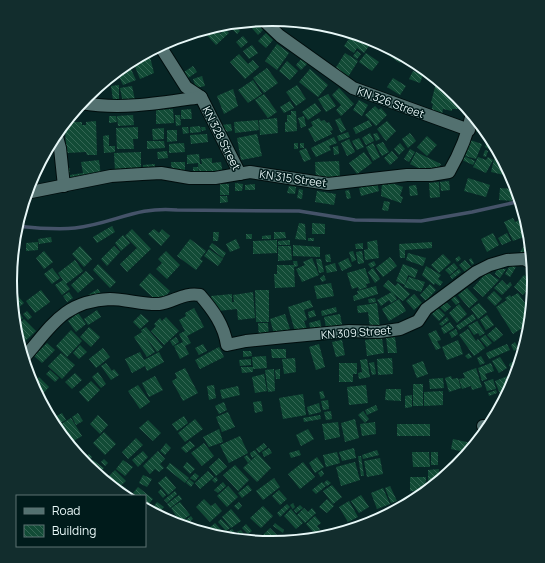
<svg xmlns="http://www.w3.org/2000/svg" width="545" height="563" font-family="Manrope,sans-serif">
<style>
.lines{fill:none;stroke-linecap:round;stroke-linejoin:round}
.stream{stroke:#455369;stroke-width:3.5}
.building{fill:url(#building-back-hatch)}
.street-casing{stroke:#000d0d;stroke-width:14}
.street{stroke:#537170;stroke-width:12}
.labels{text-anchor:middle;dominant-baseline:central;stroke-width:3;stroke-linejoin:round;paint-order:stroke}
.street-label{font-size:11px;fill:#e7f7f7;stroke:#001b1b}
.rim{fill:none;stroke:#e7f7f7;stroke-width:2}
</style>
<defs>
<pattern id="building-back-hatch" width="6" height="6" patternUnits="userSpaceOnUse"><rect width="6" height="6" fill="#124b36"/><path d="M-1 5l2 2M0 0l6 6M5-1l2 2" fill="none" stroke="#346654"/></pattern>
</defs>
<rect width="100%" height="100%" fill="#072525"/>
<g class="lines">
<path class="stream" d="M16 226C36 228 55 230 75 228 113 224 136 206 177 210L299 211 355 220 421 221 472 212 521 201"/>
</g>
<g class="building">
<path d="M250 21 240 29 235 23 246 22Z"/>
<path d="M255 21 263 30 258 35 250 26Z"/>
<path d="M233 24 240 31 237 34 230 27Z"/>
<path d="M213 27 220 34 225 29 229 33 216 45 202 30Z"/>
<path d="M266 33 273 40 266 48 258 41Z"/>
<path d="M353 33 374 39 364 53 357 48 354 53 344 46Z"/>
<path d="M243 36 248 42 241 48 236 42Z"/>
<path d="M376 40 384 45 381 50 373 45Z"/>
<path d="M277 44 289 53 277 70 265 61Z"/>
<path d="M252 45 258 53 249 59 243 51Z"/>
<path d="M385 46 405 56 400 63 382 51Z"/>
<path d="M357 51 361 54 357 59 353 56Z"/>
<path d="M345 53 358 61 348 77 335 69Z"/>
<path d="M366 53 379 62 372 71 359 62Z"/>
<path d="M239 54 248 64 253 60 259 67 245 79 230 62Z"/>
<path d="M150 57 154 73 140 79 134 64Z"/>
<path d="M302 58 308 63 301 70 296 65Z"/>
<path d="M287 61 298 71 290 80 279 71Z"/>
<path d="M193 66 197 72 188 78 184 72Z"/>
<path d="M130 67 136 80 123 85 117 72Z"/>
<path d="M267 68 278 83 264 93 253 78Z"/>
<path d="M310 69 328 85 318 97 299 82Z"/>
<path d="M413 71 423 75 420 83 409 79Z"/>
<path d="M116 72 117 80 109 82 108 78Z"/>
<path d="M202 76 205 86 196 88 193 79Z"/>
<path d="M393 78 406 86 400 95 387 87Z"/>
<path d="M437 79 462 100 459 109H452V111L443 109 442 115 431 112 433 104 431 103Z"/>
<path d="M253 80 262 94 248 103 238 90Z"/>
<path d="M119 85V99L113 100 111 86Z"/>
<path d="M297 85 306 99 296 106 286 92Z"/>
<path d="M132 86 135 100 123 103 120 88Z"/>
<path d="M339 88 354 104 341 116 336 110 341 105 332 95Z"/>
<path d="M233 89 238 106 224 114 217 96Z"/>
<path d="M264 94 277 112 268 118 255 100Z"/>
<path d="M328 94 336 106 326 112 318 99Z"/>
<path d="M359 100 368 105 362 116 353 110Z"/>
<path d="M290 101 294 108 284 113 280 107Z"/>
<path d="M315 103 321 111 308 120 302 112Z"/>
<path d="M375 106 379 110 381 108 387 115 376 126 365 115Z"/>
<path d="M173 109 174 123 156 124V110Z"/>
<path d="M191 109 192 119H181V110Z"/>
<path d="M291 111H296L297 131 285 132V122H287V115H291Z"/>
<path d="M133 115 134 125 118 126 117 116Z"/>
<path d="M175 115H180L181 125 176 126Z"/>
<path d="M109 116H116L117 122 109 123Z"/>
<path d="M304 116 306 126 301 128 298 118Z"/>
<path d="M277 118 278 133 260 135 259 120Z"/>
<path d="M319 118 321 121 324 120 327 123 329 122 333 130 330 131 332 134 315 142 308 129 313 126 311 122Z"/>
<path d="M340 118 346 130 341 133 335 120Z"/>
<path d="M258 120 259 130 235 133 234 122Z"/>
<path d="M369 120 372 126 356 134 353 128Z"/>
<path d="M478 120 489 133 487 136 473 130Z"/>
<path d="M96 121 97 155H87L86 152 66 153 65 122H82V125H86V122Z"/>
<path d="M387 121 396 131 386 141 377 129Z"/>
<path d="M231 124 232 131 222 132 221 125Z"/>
<path d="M200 126 201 132 190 133V127Z"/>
<path d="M138 127V139H133L134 149H117L116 128Z"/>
<path d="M182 127H188L189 133 183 134Z"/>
<path d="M201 127H205L206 130 202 131Z"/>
<path d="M164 128V139L153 140 152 129Z"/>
<path d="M167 130H177V141L167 142Z"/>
<path d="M348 132 350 137 339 141 337 136Z"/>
<path d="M370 133 374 141 366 145 362 138Z"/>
<path d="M377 133 380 139 376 141 373 134Z"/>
<path d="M410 133 416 141 408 148 402 139Z"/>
<path d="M207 134 208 142 191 144 190 135Z"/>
<path d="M257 134 262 156 241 160 237 138Z"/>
<path d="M109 135V146H115V152L104 153 103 136Z"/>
<path d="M490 135 491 136 501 155 485 147Z"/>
<path d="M427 136 437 145 427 156 417 147Z"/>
<path d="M334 137 337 143 329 146 331 150 316 157 311 148Z"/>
<path d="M359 138 364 147 357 150 352 141Z"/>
<path d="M349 139 355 152 347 156 341 143Z"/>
<path d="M470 140 482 144 476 159 465 156Z"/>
<path d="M147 141H164L165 148 147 149Z"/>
<path d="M383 142 389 152 382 156 376 145Z"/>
<path d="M184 143 185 152 169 153V144Z"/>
<rect x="294" y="143" width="4" height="6"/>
<rect x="300" y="143" width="4" height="5"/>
<path d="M373 143 380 157 373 161 366 147Z"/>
<path d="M400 143 405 149 399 155 394 149Z"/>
<path d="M338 146 339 154 334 155 333 147Z"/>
<path d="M306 148 311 159 304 162 299 151Z"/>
<path d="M410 149 415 152 409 162 404 159Z"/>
<path d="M485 150 488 151 486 157 483 156Z"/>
<path d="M167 151 168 158 158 159 157 152Z"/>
<path d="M392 151 398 158 390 165 384 158Z"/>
<path d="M141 152V170L115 171 114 153Z"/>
<path d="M364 152 372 163 357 174 349 163Z"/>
<path d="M416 152 441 164 437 171 432 169 429 173 410 164Z"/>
<path d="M199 154 200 164H202L201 159 212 158V163L221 162 223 175 199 177 198 163 187 164V155Z"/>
<path d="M464 156 475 161 473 165 462 160Z"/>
<path d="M478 157 486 160 488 157 493 160 486 173 473 167Z"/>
<path d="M494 159 505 162 513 177 491 172Z"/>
<path d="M99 160 101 176 67 182 65 168H70V175L83 173 81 162Z"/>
<path d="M339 161 340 178 316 180 315 162Z"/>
<path d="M171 162H185V173L172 174Z"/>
<path d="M155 164V171H143V165Z"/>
<path d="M193 167H198V176L193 172Z"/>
<path d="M468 178 490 185 486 197 464 191Z"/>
<path d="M449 181 450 190 441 191 440 182Z"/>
<path d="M389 182 403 187 400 196 403 197 401 203 381 196 382 183 388 185Z"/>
<path d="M439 182 440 197 430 198 429 183Z"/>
<path d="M235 183 243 184 242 191H235Z"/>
<path d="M377 183 379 191 361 196 359 188Z"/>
<rect x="220" y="184" width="9" height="11"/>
<path d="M255 184V190H245V185Z"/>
<path d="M416 185 418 195 410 196 409 186Z"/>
<path d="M289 186 296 187 295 194 287 193Z"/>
<path d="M500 188 513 189 512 201 499 200Z"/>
<path d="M299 189 303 190 302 199 297 198Z"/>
<path d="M349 190 351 198 347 199 345 191Z"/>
<path d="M317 191 336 194 334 205 315 202Z"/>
<path d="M220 196H227L228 202 220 203Z"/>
<path d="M384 201 390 202 388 211 382 210Z"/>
<path d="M526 217 530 231 527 233 529 235 513 241 504 222 513 218 515 222Z"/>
<path d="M299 223 305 224 306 240 295 239Z"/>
<path d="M312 223 325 224V234H312Z"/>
<path d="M112 226 115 232 97 243 93 237Z"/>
<path d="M132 229 151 249 127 272 120 264 137 248 125 236Z"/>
<path d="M154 229 159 233 162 229 170 236 161 246 148 234Z"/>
<path d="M213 232H219L218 241H213Z"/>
<path d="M274 232H285L286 238 274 239Z"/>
<path d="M493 233 499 245 487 252 481 239Z"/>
<path d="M507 233 511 241 502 245 498 238Z"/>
<rect x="246" y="234" width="6" height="5"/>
<path d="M123 235 130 243 121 251 115 243Z"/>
<path d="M271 235V239H262V236Z"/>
<path d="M51 237 52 242 39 244 38 239Z"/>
<rect x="308" y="238" width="6" height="3"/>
<path d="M190 239 206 251 200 259 203 261 196 270 177 256Z"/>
<path d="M236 239 240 248 230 252 226 244Z"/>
<path d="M277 240V253L253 254V241Z"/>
<path d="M290 240V245H278V241Z"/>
<path d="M377 240 379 258 365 260 364 250 368 249 367 242Z"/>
<path d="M38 242V250L26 251V243Z"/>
<path d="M432 242V248L405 250V258H400L399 244Z"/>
<path d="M212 243 226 253 223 258 209 247Z"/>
<path d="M363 243V249H356L355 244Z"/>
<path d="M293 245 320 247V257L293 256Z"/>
<path d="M80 246 92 259 84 267 72 254Z"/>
<path d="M114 246 120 252 107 266 101 259Z"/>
<path d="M278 246H291L292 260 278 261Z"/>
<path d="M524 246 530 250 527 256 520 252Z"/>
<path d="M209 249 223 259 218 266 204 256Z"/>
<path d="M44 251 53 262 44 269 36 258Z"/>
<path d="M166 251 180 265 167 279 156 269 162 263 158 259Z"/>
<path d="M353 251 356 260 352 262 349 252Z"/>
<path d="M362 251 364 263 358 264 356 252Z"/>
<path d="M408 253 426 258 423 266 406 260Z"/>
<path d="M330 254 331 262H326L325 255Z"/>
<path d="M443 254 451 262 439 273 431 265Z"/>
<path d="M459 256 461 259 457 262 455 259Z"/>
<path d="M390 257 397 266 383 277 376 268Z"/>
<path d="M312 258 319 275 302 282 296 269 305 265 303 262Z"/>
<path d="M348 258 352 266 342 271 338 263Z"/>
<path d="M471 258 474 263 472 265 469 260Z"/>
<path d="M316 259H321L324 272 319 273Z"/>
<path d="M75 260 83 271 66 284 70 289 62 295 55 285 63 280 58 273Z"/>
<path d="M465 260 471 267 465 272 459 265Z"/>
<path d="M293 261H297L298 266 294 267 295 287 275 288 274 274H277V265H294Z"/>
<path d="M374 261 376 265 371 268 368 264Z"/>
<path d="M335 263 337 271 327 273 325 266Z"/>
<path d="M454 263 458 268 450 275 445 270Z"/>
<path d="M98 264 116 282 110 288 93 270Z"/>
<path d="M403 264 418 270 415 278 408 275 405 285 396 281Z"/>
<path d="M511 264 516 267 510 277 505 274Z"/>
<path d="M426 266 441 275 438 279 443 282 440 286 435 283 434 285 422 275Z"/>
<path d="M52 268 60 278 52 284 44 274Z"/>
<path d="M365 268 370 283 366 284 367 287 359 290 358 287 352 289 347 273Z"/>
<path d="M373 268 380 279 375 283 368 272Z"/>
<path d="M459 269 461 272 452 279 450 276Z"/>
<path d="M497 269H506L500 278 495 274Z"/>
<path d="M86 271 94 279 78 293 71 285Z"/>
<path d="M487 272 499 280 483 297 473 288Z"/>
<path d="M150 273 170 291 159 303 139 285Z"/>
<path d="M531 273 534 276 535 281 528 276Z"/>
<path d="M324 275 326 280 322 282 320 278Z"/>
<path d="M524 275 534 283 523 295 514 287Z"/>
<path d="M409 277 425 282 421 292 404 287Z"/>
<path d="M388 280 395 286 398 283 410 294 403 301 383 286Z"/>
<path d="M502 280 507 285 510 282 512 285 502 295 494 288Z"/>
<path d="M331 283 334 296 317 299 314 286Z"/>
<path d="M430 284 436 290 426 301 420 295Z"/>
<path d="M535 284 534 292 529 298 525 296Z"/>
<path d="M376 286 378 294 354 301 353 296 358 294 357 291Z"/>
<path d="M467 288 478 300 469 308 458 295Z"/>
<path d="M98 289 101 294 91 300 88 295Z"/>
<path d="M41 290 50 302 35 313 26 301Z"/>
<path d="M255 290H269V322H256Z"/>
<path d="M494 291 502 299 495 306 487 298Z"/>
<path d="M69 292 73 298 67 302 63 296Z"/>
<path d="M253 292 255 318 238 320 237 309 218 311V307L212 308 211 296 232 294V302H234L233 295Z"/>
<path d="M392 292 397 299 391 303 389 300 381 306 377 300Z"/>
<path d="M15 293 24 303 18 308 12 302 11 296Z"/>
<path d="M518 293 532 313 531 322 513 334 496 307 507 300 505 298 510 295 511 297Z"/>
<path d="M414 294 422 303 414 310 406 301Z"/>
<path d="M454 295 460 302 456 305 450 298Z"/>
<path d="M534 295 532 310 528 306 531 303 528 301Z"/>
<path d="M375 298 376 302 369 303 368 299Z"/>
<path d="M399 299 406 311 389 321 382 309Z"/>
<path d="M310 300 313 307 304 310 307 320 304 321 308 332 296 335 288 307Z"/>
<path d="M446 302 451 307 445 312 440 307Z"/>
<path d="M377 303 380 327 370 328 368 312 358 313 357 306Z"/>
<path d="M479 303 487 312 478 319 471 309Z"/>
<path d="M459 304 467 314 457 323 449 313Z"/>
<path d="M336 307 337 312 322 316 321 311Z"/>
<path d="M194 308 204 327 187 336 191 343 185 346 189 354 180 359 174 346 183 342 179 334 185 331 179 320 186 316 185 313Z"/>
<path d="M438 308 445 315 439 321 432 314Z"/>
<path d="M97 310 101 317 88 325 84 319Z"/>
<path d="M314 310 316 316 309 318 308 312Z"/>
<path d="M27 311 32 317 28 320 23 314Z"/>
<path d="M78 313 86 324 76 332 68 321Z"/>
<path d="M20 314 23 318 20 321 17 317Z"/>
<path d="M141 314 149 321 140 329 133 322Z"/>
<path d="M285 314 290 329 274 334 270 319Z"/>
<path d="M340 314 343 329 327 332 324 317Z"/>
<path d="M473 314 476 319 459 330 456 326Z"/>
<path d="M487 315 494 325 486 330 480 320Z"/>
<path d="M166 317 179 331 164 345 151 331 156 326 154 324 160 318 162 321Z"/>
<path d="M447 317 449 320 442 326 439 324Z"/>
<path d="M24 319 36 331 20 346 15 328Z"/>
<path d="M320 320 322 329 311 332 309 323Z"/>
<path d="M477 321 485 333 480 336 478 333 474 335 468 326Z"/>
<path d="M450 322 454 328 444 334 441 328Z"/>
<path d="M258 323H268L269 338H259Z"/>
<path d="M89 327 100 337 91 347 80 337Z"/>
<path d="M146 327 163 347 157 352 145 336 155 352 147 357 134 337 142 332 141 330Z"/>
<path d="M496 327 503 335 494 342 487 335Z"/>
<path d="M456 329 458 334 452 338 449 333Z"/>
<path d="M468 329 476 341 478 339 485 348 474 356 459 335Z"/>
<path d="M71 330 82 341 67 357 56 346Z"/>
<path d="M436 330 441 340 437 341 441 348 436 350 428 334Z"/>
<path d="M485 335 492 343 487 347 480 339Z"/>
<path d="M176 337 179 342 173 346 170 341Z"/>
<path d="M395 337 397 353H388L386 338Z"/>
<path d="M382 338 384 353 367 356 365 340Z"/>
<path d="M342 340 345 355 336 357 332 342Z"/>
<path d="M458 340 463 354 447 360 442 347Z"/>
<path d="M515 342 518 348 514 351 511 345Z"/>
<path d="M47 343 55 350 42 363 34 356Z"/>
<path d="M203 344 207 351 199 355 195 348Z"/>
<path d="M319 344 325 367 316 370 309 347Z"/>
<path d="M507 344 510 350 489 359 486 353Z"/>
<path d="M80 345 87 352 79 359 73 353Z"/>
<path d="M219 347 224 357 200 369 195 360Z"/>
<path d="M103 348 110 357 96 368 89 359Z"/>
<path d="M271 349H286V358H272Z"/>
<path d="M243 351H251L252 356 243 357Z"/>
<path d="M140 352 144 360 159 352 164 362 147 371 145 366 132 373 125 359Z"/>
<path d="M61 353 75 365 62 379 48 366Z"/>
<path d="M469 353 472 357 468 359 465 356Z"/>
<path d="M266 356 267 368 253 369V372L242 373 241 367H253L252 357Z"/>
<path d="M481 356 485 363 480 365 477 358Z"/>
<path d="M500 357 507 368 499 373 492 361Z"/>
<path d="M295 358 296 372 284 374 282 359Z"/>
<path d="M392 358 393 374 378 375 377 359Z"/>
<path d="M251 359V365L240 366 239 360Z"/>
<path d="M367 359 370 377 359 379 358 373 362 372 360 360Z"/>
<path d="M516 360 518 364 510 367 509 364Z"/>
<path d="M423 361 428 374 417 378 412 365Z"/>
<path d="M374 362 376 374 372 375 369 363Z"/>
<path d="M106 363 112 371 114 369 119 375 111 380 101 366Z"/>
<path d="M339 363H357V374H353V382H339Z"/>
<path d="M491 363 494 371 485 374 487 379 482 381 478 368Z"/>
<path d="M25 367 37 377 31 383 30 382Z"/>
<path d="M185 368 198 393 183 401 172 381 177 378 175 373Z"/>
<path d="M476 368 482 387 472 390 471 386 462 389 459 379 465 378 463 373Z"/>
<path d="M274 369 275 391 268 392 265 370Z"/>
<path d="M280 369V379H276L275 370Z"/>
<path d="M50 370 59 378 55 382 46 374Z"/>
<path d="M98 372 106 384 101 388 92 377Z"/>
<path d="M518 372 511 390 500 394 495 381Z"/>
<path d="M75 373 82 380 72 389 65 382Z"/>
<path d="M264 374 267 391 255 393 252 377Z"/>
<path d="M155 376 163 390 149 397 142 383Z"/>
<path d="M451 376 452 379 458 378 461 388 449 392 445 378Z"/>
<path d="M39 377 49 387 39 398 32 385Z"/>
<path d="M443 378 444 388 430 389 429 379Z"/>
<path d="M493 379 496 389 487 391 484 382Z"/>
<path d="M91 381 100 390 88 402 79 392Z"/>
<rect x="413" y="384" width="10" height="22"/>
<path d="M138 385 150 402 140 409 128 391Z"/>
<path d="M214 385 216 398 209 400 207 386Z"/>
<path d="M366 385 368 403 349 405 347 387Z"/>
<path d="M238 386 240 395 222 399 220 390Z"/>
<path d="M386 389H401V401L385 400Z"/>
<path d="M496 390 497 393 489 396 488 393Z"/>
<path d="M323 391 325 398 321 399 319 392Z"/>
<path d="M443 391V405L424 406V392Z"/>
<path d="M303 394 306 415 283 419 279 398Z"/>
<path d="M412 395V407L405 408V396Z"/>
<path d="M328 400 329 409 323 410 321 401Z"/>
<path d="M261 401 263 411 255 413 253 402Z"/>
<path d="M224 402 227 410 219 414 215 406Z"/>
<path d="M319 403 321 412 309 415 307 407Z"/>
<path d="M376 405 378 410 367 415 365 410Z"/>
<path d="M331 411 332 419 326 420 324 412Z"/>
<path d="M363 411 369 419 365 423 358 415Z"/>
<path d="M228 412 235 427 222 432 216 417Z"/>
<path d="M62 413 66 420 57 425 53 418Z"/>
<path d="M78 413 83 421 76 425 72 417Z"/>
<path d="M98 415 108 425 100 434 90 424Z"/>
<path d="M320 415 321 419 304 422 303 418Z"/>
<path d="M184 416 188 423 177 431 172 424Z"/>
<path d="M71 418 82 436 72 442 61 424Z"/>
<path d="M195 419 203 429 185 442 178 433Z"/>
<path d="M355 419 359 438 345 442 341 423Z"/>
<path d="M148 420 161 433 153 441 139 428Z"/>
<path d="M338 422 340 437 325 440 322 424Z"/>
<path d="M375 422 376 434 362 436 360 424Z"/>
<rect x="397" y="424" width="33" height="12"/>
<path d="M219 429 223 442 209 447 203 437Z"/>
<path d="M308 429 314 439 301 446 296 435Z"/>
<path d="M104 432 116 444 105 455 93 443Z"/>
<path d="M240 436 248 453 229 463 220 445Z"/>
<path d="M136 438 143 445 128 459 122 452Z"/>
<path d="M453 439 471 443 469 453 451 449Z"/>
<path d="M190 441 195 446 186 453 181 448Z"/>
<path d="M68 443 76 450 75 452 68 444Z"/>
<path d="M166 443 171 448 165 455 160 451Z"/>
<path d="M204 443 214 456 202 466 191 453Z"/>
<path d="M264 443 267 447 259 453 256 449Z"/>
<path d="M269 448 272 453 264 457 262 452Z"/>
<path d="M354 448 356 458 342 461 339 452Z"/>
<path d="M255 450 258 454 252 458 250 453Z"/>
<path d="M299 450 301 455 291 458 289 453Z"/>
<path d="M377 450 379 455 363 459 362 455Z"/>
<path d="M143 451 148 457 138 467 132 460Z"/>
<path d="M158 451 165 459 160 464 164 468 159 472 155 469 150 474 143 466Z"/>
<path d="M337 452 340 463 326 467 323 455Z"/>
<path d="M412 452H429L430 467H413Z"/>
<rect x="431" y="452" width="7" height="13"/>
<path d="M89 454 92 457 85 464 82 461Z"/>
<path d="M258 454 271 468 257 482 243 468Z"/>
<path d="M247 455 251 460 248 463 244 457Z"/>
<path d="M358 456H361L364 476H361Z"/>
<path d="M317 457 324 467 315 473 309 463Z"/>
<path d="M219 458 227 467 216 476 209 467Z"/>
<path d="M380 458 383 474 367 477 364 461Z"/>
<path d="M104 459 108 463 105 466 101 462Z"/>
<path d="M93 460 104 468 100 472 89 463Z"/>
<path d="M123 460 133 467 125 476 116 469Z"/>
<path d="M187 462 195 469 190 474 183 467Z"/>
<path d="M303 462 315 477 300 489 288 474Z"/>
<path d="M355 462 360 480 341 486 336 467Z"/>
<path d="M170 463 189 478 185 483 166 468Z"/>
<path d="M235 465 249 480 238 491 223 475Z"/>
<path d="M90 466 99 474 97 476 88 468Z"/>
<path d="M439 469 438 484 428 492V470Z"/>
<path d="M115 470 126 481 116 490 106 479Z"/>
<path d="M322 470 324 474 321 477 318 473Z"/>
<path d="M208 471 214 477 200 489 195 483Z"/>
<path d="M195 473 199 476 195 481 190 478Z"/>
<path d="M143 475 152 479 147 487 139 483Z"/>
<path d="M166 476 176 488 168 495 158 483Z"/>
<path d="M216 477 218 480 215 483 212 480Z"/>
<path d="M410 477H426L425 492 410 491Z"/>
<path d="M274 478 280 487 263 500 256 491Z"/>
<path d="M189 479 194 483 191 487 186 483Z"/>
<path d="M327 480 331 483 327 486 324 483Z"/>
<path d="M223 482 226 486 218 493 214 490Z"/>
<path d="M322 482 326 486 316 494 312 490Z"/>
<path d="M248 485 252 490 242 498 238 493Z"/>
<path d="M332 485 342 497 333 504 323 491Z"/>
<path d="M123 486 126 488 122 494 118 491Z"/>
<path d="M228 486 238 497 227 507 217 496Z"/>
<path d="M390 486 397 501 391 503 385 488Z"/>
<path d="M138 487 153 499 148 505 145 502V496H137L133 493Z"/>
<path d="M383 488 390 504 377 509 371 493Z"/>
<path d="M161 489 166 495 163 498 158 492Z"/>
<path d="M279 490 287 499 280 505 272 496Z"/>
<path d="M175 491 177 494 167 503 164 500Z"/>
<path d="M179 495 182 499 170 508 167 504Z"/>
<path d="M361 495 369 507 359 513 351 501Z"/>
<path d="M204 499 211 506 215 503 222 511 210 522 196 507Z"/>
<path d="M327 499 334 506 327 513 319 507Z"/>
<path d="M349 501 358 517 348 522 339 507Z"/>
<path d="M157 502 164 507 161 511 154 506Z"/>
<path d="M180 502 190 515 180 522 171 508Z"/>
<path d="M239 502 242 506 238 510 234 506Z"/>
<path d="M293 503 295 507 293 509 290 505Z"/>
<path d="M287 504 290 507 280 517 277 513Z"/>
<path d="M300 505 303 508 296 513 294 510Z"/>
<path d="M263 506 273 516 261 528 250 518Z"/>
<path d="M304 508 308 512 312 508 316 513 305 523 297 515Z"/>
<path d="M231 509 241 521 231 528 222 517Z"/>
<path d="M291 509 303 523 296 529 284 516Z"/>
<path d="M153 510 168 520 167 522 151 513Z"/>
<path d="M191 516 193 519 186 525 183 522Z"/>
<path d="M315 516 321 523 317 526 320 529 315 534 306 524Z"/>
<path d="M221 519 230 528 226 531 218 522Z"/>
<path d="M215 523 222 531 215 537 210 536 211 535 207 530Z"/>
<path d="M275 523 284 530 283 533 273 526Z"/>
<path d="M246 524 252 531 248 534 242 528Z"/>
<path d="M199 526 209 535 194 531Z"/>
<path d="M270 528 281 539 276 544 262 543 259 539Z"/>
<path d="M232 529 233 530 239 540H230L226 533Z"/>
<path d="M241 530 245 536 241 538 237 532Z"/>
<path d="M324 530 329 534 324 539 314 540Z"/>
<path d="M250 535 256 542 242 541Z"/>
</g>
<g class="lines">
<defs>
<g id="street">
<path d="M263 20 280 36 353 88 469 130"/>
<path d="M160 46 186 87 201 97 240 174"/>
<path d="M81 103C122 110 160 103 201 97"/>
<path d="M56 133 60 148 64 186"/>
<path d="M26 193 111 176 142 174 161 173 190 178H215L250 172 328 184 407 175H431L449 172C460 153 468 134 472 113"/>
<path d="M23 359C51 327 63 301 110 299 125 299 145 305 159 304 174 302 184 292 200 295 213 310 224 325 227 345L246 341 285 337 349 331 379 332 400 329 418 321 426 309 476 272 490 265 507 260 524 259 533 264"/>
<path d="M483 426H491"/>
</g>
</defs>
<use href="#street" class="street-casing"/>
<use href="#street" class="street"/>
</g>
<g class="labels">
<g class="street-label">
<text transform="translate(391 102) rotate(20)">KN 326 Street</text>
<text transform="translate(222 138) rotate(63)">KN 328 Street</text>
<text transform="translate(293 178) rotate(8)">KN 315 Street</text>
<text transform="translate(356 332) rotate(-4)">KN 309 Street</text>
</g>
</g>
<path d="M0 0H545V563H0ZM17 281a255 255 0 1 1 510 0a255 255 0 1 1-510 0Z" fill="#122d2d" fill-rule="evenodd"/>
<path class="rim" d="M17 281a255 255 0 1 1 510 0a255 255 0 1 1-510 0Z"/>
<rect x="16" y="495" width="130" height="52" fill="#001b1b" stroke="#5c7373"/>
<rect x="24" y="508" width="20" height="6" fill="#537170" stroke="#5c7373"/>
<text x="52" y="515" font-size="12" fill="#e7f7f7">Road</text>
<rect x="24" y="525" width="20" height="12" fill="url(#building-back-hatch)" stroke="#5c7373"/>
<text x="52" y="535" font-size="12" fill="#e7f7f7">Building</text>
</svg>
